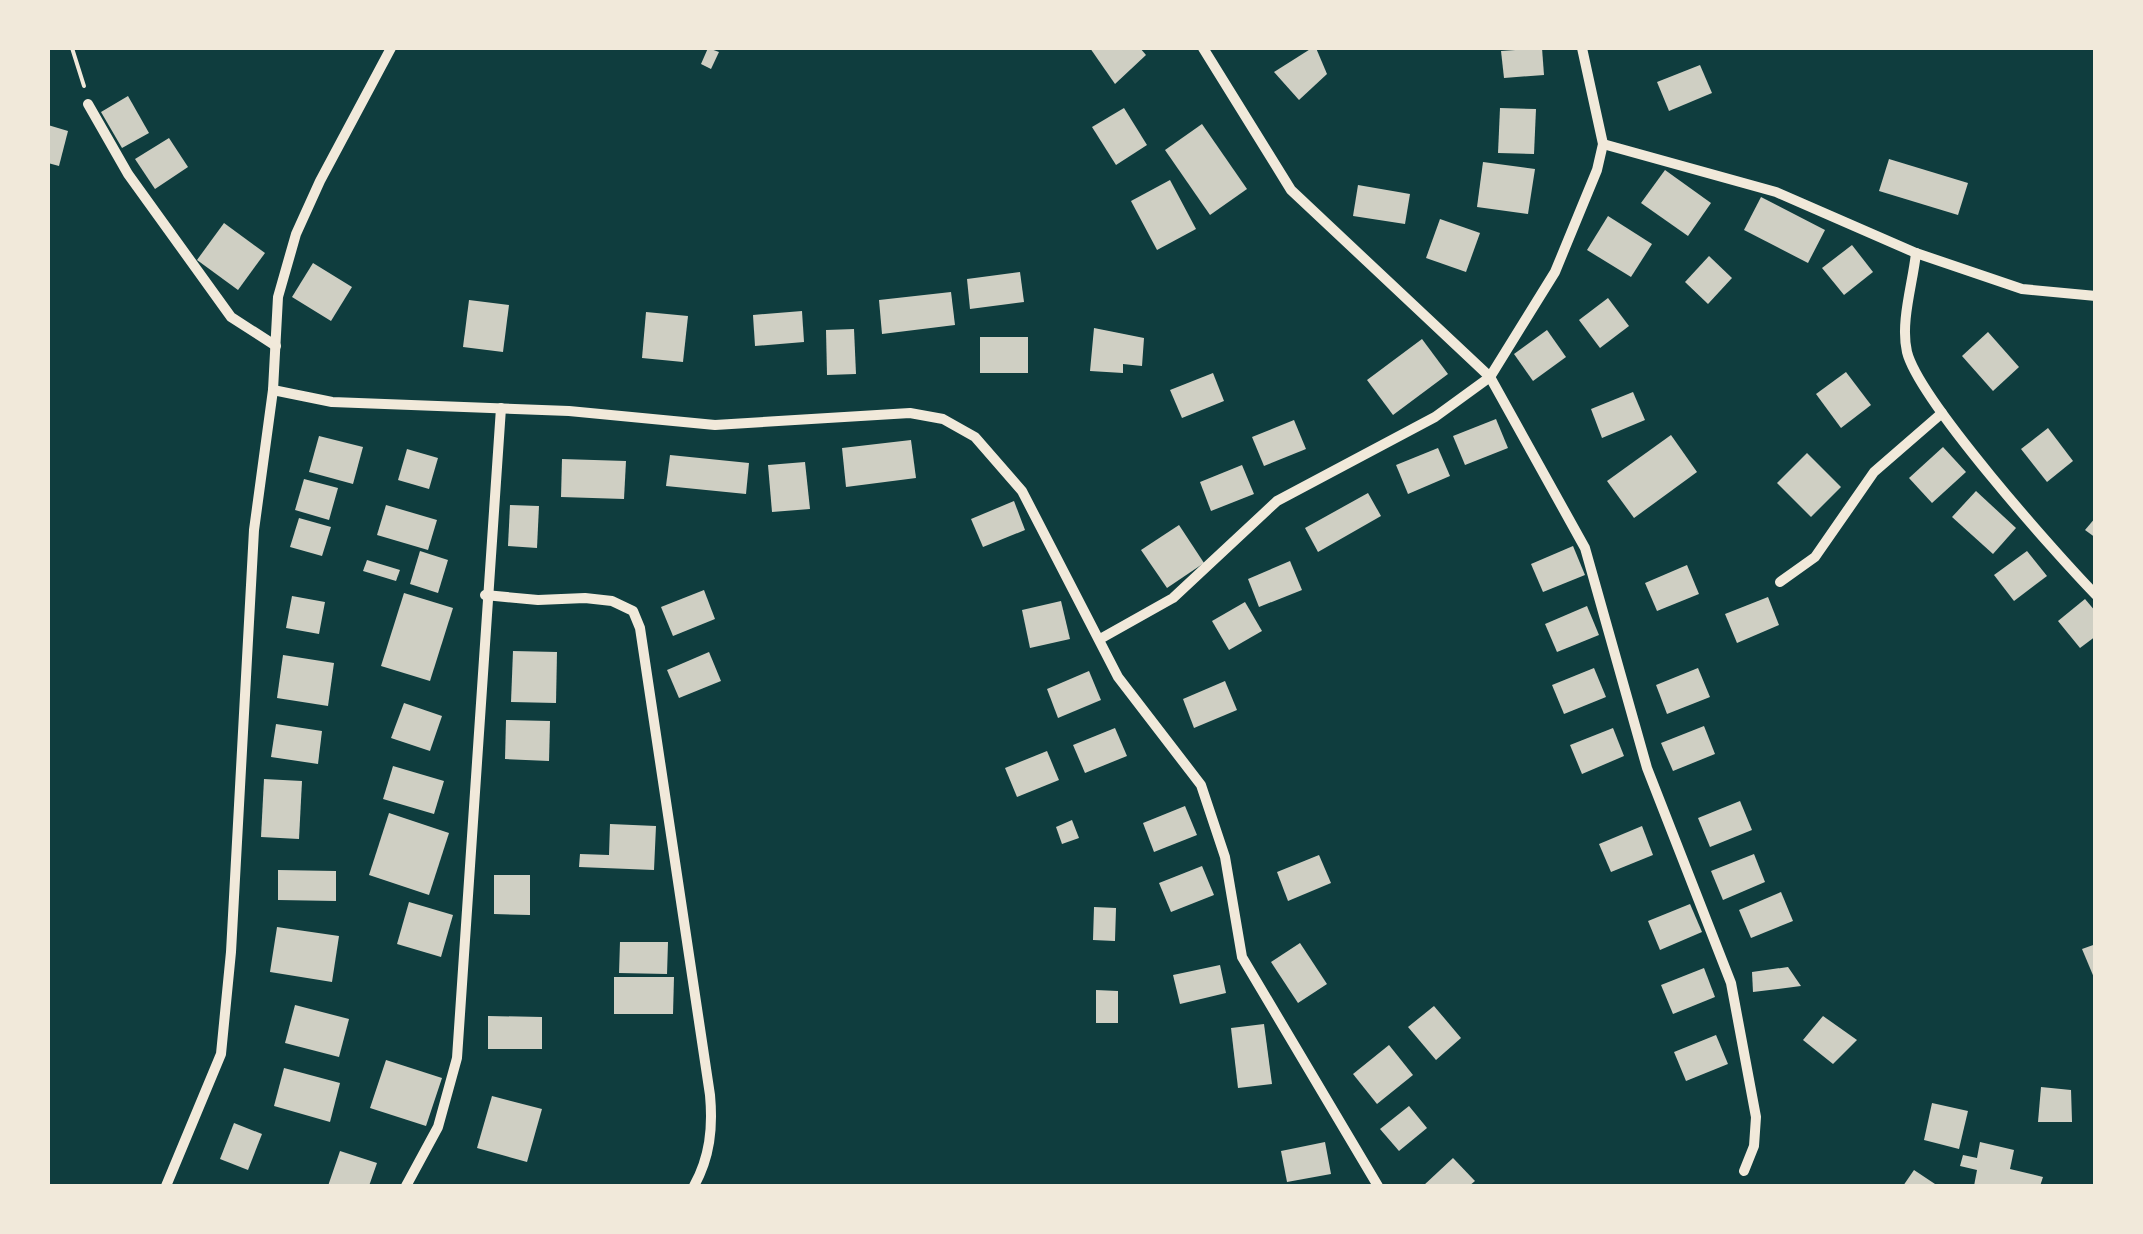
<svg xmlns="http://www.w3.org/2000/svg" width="2143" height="1234" font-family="Arial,sans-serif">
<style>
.building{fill:#cfcfc3}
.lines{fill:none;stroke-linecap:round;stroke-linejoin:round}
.path{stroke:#f1e9da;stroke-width:4}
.minor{stroke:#f1e9da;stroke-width:10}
</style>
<rect width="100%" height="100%" fill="#0f3d3e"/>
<g class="building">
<path d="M708 48 719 52 711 69 701 64Z"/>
<path d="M1090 48H1140L1146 55 1115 84Z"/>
<path d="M1312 48H1316L1327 74 1299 100 1274 72Z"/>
<path d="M1542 48 1544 75 1504 78 1501 51Z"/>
<path d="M1700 65 1712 93 1669 111 1657 82Z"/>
<path d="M128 96 149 133 122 148 101 112Z"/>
<path d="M1124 108 1147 145 1116 165 1092 127Z"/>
<path d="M1500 108 1536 109 1534 154 1498 153Z"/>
<path d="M1202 124 1247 189 1210 215 1165 150Z"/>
<path d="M48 125 68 131 59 166 48 163Z"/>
<path d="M169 138 188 167 155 189 135 159Z"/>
<path d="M1889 159 1968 183 1958 215 1879 191Z"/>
<path d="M1483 162 1535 169 1528 214 1477 207Z"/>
<path d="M1665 170 1711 203 1688 236 1641 203Z"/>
<path d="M1170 180 1196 229 1157 250 1131 201Z"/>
<path d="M1358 185 1410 194 1405 224 1353 216Z"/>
<path d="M1761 197 1825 230 1808 263 1744 230Z"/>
<path d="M1608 216 1652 244 1631 277 1587 250Z"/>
<path d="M1440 219 1480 233 1466 272 1426 258Z"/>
<path d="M224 223 265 253 238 290 197 260Z"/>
<path d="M1852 245 1873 272 1844 295 1822 268Z"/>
<path d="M1709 256 1732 278 1708 304 1685 282Z"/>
<path d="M313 263 352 287 331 321 292 297Z"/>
<path d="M1020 272 1024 302 970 309 967 279Z"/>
<path d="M951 292 955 325 882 334 879 300Z"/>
<path d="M1608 298 1629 326 1600 348 1579 320Z"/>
<path d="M469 300 509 305 503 352 463 347Z"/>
<path d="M802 311 804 342 755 346 753 315Z"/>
<path d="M646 312 688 316 683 362 642 358Z"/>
<path d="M1094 328 1144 338 1142 366 1123 364V373L1090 371Z"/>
<path d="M854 329 856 374 827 375 826 330Z"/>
<path d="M1547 330 1566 357 1533 381 1514 354Z"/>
<path d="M1988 332 2019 367 1993 391 1962 356Z"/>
<rect x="980" y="337" width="48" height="36"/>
<path d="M1422 339 1448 374 1393 415 1367 380Z"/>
<path d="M1846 372 1871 405 1841 428 1816 394Z"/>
<path d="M1213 373 1224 401 1182 418 1170 390Z"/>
<path d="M1633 392 1645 420 1602 438 1591 409Z"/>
<path d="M1496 419 1508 448 1465 465 1453 436Z"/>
<path d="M1294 420 1306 449 1264 466 1252 437Z"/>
<path d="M2048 428 2073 461 2047 482 2021 449Z"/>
<path d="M1671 435 1697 472 1634 518 1607 481Z"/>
<path d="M319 436 363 447 353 484 309 472Z"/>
<path d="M911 440 916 478 846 487 842 448Z"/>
<path d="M1943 447 1966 472 1932 503 1909 478Z"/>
<path d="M1438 448 1450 476 1408 494 1396 465Z"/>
<path d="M407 449 438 458 429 489 398 480Z"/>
<path d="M1807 453 1841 487 1811 517 1777 483Z"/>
<path d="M670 455 749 463 746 494 666 486Z"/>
<path d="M562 459 626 461 624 499 561 497Z"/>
<path d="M805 462 810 509 772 512 768 465Z"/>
<path d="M1242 465 1254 494 1211 511 1200 482Z"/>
<path d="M304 479 338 488 329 520 295 510Z"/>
<path d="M1976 491 2016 528 1993 554 1952 517Z"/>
<path d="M1368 493 1381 516 1318 552 1305 528Z"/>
<path d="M1014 501 1025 530 983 547 971 519Z"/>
<path d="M386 505 437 520 428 550 377 535Z"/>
<path d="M510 505 539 506 537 548 508 546Z"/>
<path d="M2096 517V538L2085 530Z"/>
<path d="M299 518 331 527 322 556 290 547Z"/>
<path d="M1179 525 1204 563 1167 588 1141 550Z"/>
<path d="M1573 546 1585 575 1543 592 1531 564Z"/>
<path d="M420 551 448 560 438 593 410 584Z"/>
<path d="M2027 551 2047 576 2014 601 1994 575Z"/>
<path d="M367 560 400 570 396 581 363 571Z"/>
<path d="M1290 561 1302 590 1259 607 1248 579Z"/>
<path d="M1687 565 1699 594 1657 611 1645 583Z"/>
<path d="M704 590 715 619 673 636 661 607Z"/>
<path d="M404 593 453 608 430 681 381 666Z"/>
<path d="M292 596 325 602 319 634 286 628Z"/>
<path d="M1768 597 1779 625 1737 643 1725 614Z"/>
<path d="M2085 599 2096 612V636L2080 648 2058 621Z"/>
<path d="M1061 601 1070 639 1030 648 1022 610Z"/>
<path d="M1245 602 1262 631 1229 650 1212 621Z"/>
<path d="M1587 606 1599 635 1557 652 1545 624Z"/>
<path d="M513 651 557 652 556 703 511 702Z"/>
<path d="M709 652 721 681 679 698 667 670Z"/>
<path d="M283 655 334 663 328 706 277 698Z"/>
<path d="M1594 668 1606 697 1564 714 1552 685Z"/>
<path d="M1698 668 1710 697 1667 714 1656 685Z"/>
<path d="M1089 671 1101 700 1058 718 1047 689Z"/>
<path d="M1225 681 1237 710 1194 728 1183 699Z"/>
<path d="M404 703 442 716 430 751 391 738Z"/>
<path d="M506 720 550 721 549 761 505 759Z"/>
<path d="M276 724 322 731 318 764 271 757Z"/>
<path d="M1704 726 1715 754 1673 771 1661 743Z"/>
<path d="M1115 728 1127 756 1085 773 1073 745Z"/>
<path d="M1613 728 1624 756 1582 774 1570 745Z"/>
<path d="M1047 751 1059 780 1017 797 1005 768Z"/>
<path d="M393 766 444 781 434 814 383 799Z"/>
<path d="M264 779 302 781 299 839 261 837Z"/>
<path d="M1740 801 1752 830 1710 847 1698 818Z"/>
<path d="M1185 806 1197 835 1154 852 1143 823Z"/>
<path d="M389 813 449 833 429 895 369 875Z"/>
<path d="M1072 820 1079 838 1062 844 1056 827Z"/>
<path d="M610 824 656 826 654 870 579 867 580 854 609 855Z"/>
<path d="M1642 826 1653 855 1611 872 1599 844Z"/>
<path d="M1754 854 1765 882 1723 900 1711 871Z"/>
<path d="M1319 855 1331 883 1288 901 1277 872Z"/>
<path d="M1202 866 1214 895 1171 912 1159 883Z"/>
<path d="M278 870 336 871V901L278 900Z"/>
<path d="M494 875H530V915L494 914Z"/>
<path d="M1781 892 1793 921 1751 938 1739 910Z"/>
<path d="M409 902 453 915 441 957 397 944Z"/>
<path d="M1690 904 1702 932 1660 950 1648 921Z"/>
<path d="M1094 907 1116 908 1115 941 1093 940Z"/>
<path d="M277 927 339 936 332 982 270 972Z"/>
<path d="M620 942H668L667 974 619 973Z"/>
<path d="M1300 943 1327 984 1298 1003 1271 962Z"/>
<path d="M2096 944V980H2095L2082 949Z"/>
<path d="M1220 965 1226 993 1180 1004 1173 975Z"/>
<path d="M1788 967 1801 986 1753 992 1752 972Z"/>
<path d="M1704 968 1715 997 1673 1014 1661 985Z"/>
<path d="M614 977H674L673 1014H614Z"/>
<path d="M1096 990 1118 991V1023H1096Z"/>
<path d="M295 1005 349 1019 339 1057 285 1043Z"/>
<path d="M1434 1006 1461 1038 1436 1060 1408 1027Z"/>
<path d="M488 1016 542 1017V1049H488Z"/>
<path d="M1823 1016 1857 1040 1833 1064 1803 1040Z"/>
<path d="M1264 1024 1272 1084 1238 1088 1231 1028Z"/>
<path d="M1716 1035 1728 1064 1686 1081 1674 1052Z"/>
<path d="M1389 1045 1413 1075 1377 1104 1353 1074Z"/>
<path d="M386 1060 442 1078 426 1126 370 1108Z"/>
<path d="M284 1068 340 1083 330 1122 274 1106Z"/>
<path d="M2041 1087 2071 1090 2072 1122H2038Z"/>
<path d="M492 1096 542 1109 527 1162 477 1148Z"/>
<path d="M1932 1103 1968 1111 1959 1149 1924 1140Z"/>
<path d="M1409 1106 1427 1128 1399 1151 1380 1129Z"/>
<path d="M234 1123 262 1134 248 1170 220 1159Z"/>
<path d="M1325 1142 1331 1174 1287 1182 1281 1151Z"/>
<path d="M1980 1142 2014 1150 2010 1169 2043 1177 2040 1186H1974L1977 1170 1960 1166 1963 1155 1977 1158Z"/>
<path d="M340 1151 377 1163 369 1186H328Z"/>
<path d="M1453 1158 1475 1181 1469 1186H1423Z"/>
<path d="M1914 1170 1935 1184 1934 1186H1903Z"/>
</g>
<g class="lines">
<path class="path" d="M72 48 84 86"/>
<g class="minor">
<path d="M1203 48 1291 190 1490 377 1585 548 1647 768 1731 983 1756 1117 1754 1146 1744 1171"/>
<path d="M88 104 128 174 231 317 276 346"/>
<path d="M1603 144 1776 192 1916 253 2022 289 2096 296"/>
<path d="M1916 253C1913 283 1900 322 1907 352 1919 400 2056 554 2096 595"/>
<path d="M273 390 332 402 569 411 715 425 910 413 943 419 975 437 1022 491 1118 677 1201 785 1225 857 1242 957 1378 1186"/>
<path d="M1780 582 1815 557 1874 472 1942 413"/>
<path d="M485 595 538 600 585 598 612 601 633 611 640 628 710 1095C713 1128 710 1157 694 1186"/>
<path d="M1100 639 1173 598 1277 501 1435 417 1490 377 1555 272 1597 170 1603 144 1582 48"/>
<path d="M166 1186 221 1054 231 952 254 530 273 390 278 297 296 234 320 181 391 48"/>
<path d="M406 1186 438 1127 457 1058 501 408"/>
</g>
</g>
<rect width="2143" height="1234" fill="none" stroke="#f1e9da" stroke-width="100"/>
</svg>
